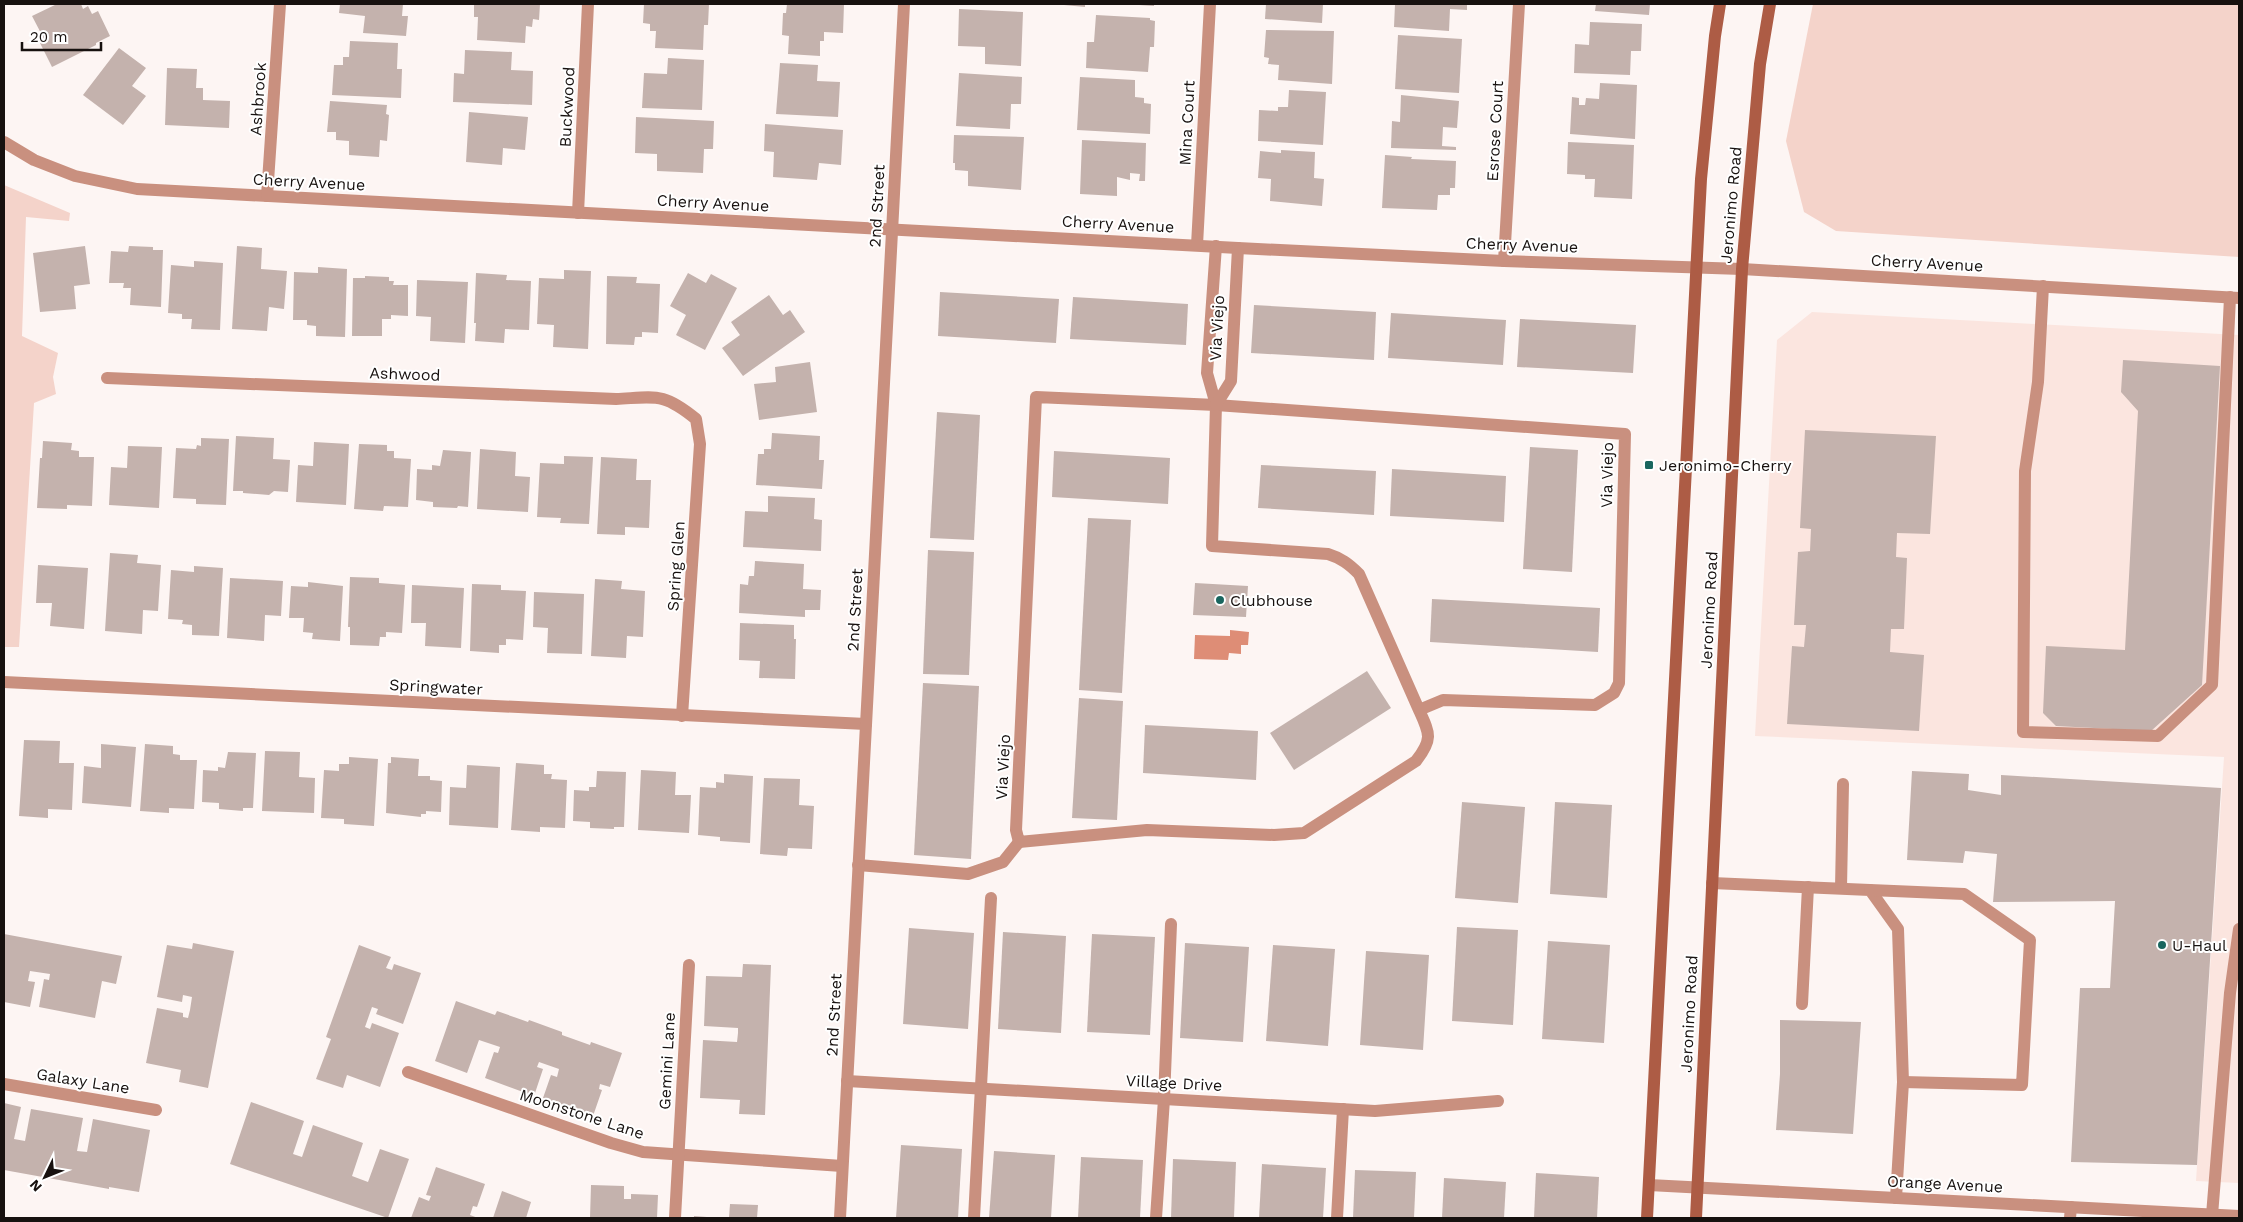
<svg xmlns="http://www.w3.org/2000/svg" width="2243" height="1222" font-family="'Work Sans',sans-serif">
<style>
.built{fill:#fbe5df}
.green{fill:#f4d3ca}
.water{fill:#de8d76}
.building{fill:#c4b2ad}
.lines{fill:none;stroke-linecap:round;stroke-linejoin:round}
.service{stroke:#c9907f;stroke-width:12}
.minor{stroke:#c9907f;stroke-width:12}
.secondary{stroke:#ad5c45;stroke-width:12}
.poi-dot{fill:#1a665f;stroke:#fff;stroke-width:2}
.labels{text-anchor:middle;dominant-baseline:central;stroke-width:4;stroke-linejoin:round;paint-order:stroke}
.street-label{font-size:16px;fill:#17110f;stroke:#fff}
.poi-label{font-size:16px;fill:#17110f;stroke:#fff;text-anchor:start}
</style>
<rect width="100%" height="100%" fill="#fdf5f3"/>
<path class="built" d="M1812 312 2239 335V1183L2196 1181 2224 757 1755 736 1777 340Z"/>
<g class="green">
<path d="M1813 4H2239V257L1836 231 1804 212 1786 141Z"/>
<path d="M4 185 70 213 69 221 26 217 22 336 58 353 53 377 56 394 34 403 19 647H4Z"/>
</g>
<path class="water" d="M1230 630 1249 632 1248 645H1241V654L1229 653 1228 660 1194 659 1195 635 1230 636Z"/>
<g class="building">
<path d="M57 4H81L83 9 88 6 92 14 98 11 110 36 96 43V45L52 67 39 41 44 39 32 16Z"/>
<path d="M340 4H403L402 16H408L406 36 363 33 365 16 339 13Z"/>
<path d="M474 4H540L539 20 533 19 532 27 526 26 525 43 477 40 478 17H474Z"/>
<path d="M644 4H709L708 25H704L703 50 655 48 656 31H650V24L643 23Z"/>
<path d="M787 4H844L843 33 824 32V41H820V56L788 54 789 36 782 35 783 13H786Z"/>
<path d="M1064 4H1085V7L1064 5Z"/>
<path d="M1139 4H1154V6L1139 5Z"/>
<path d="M1266 4H1323L1322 23 1265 19Z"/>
<path d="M1395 4H1467V10L1450 9 1449 31 1394 27Z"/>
<path d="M1596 4H1650L1649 15 1595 11Z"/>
<path d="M959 9 1023 12 1021 66 985 64V47L958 46Z"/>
<path d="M1096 15 1150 18V20L1155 21 1154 47H1150L1148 72 1086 68 1087 42H1094Z"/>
<path d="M1590 22 1642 24 1641 51H1631L1630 75 1574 73 1575 44 1589 45Z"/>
<path d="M1266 30 1334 31 1332 84 1278 80 1279 65 1268 64 1269 58 1264 57Z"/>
<path d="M1398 35 1462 39 1459 93 1395 89Z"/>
<path d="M350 41 398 43 397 69H402L401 98 332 95 334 65H343V57H349Z"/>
<path d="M119 48 146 68 132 86 146 96 123 125 83 95Z"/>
<path d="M465 50 512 52 511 70 533 71 532 105 453 102 454 73 464 74Z"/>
<path d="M668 58 704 60 702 110 642 108 644 73 667 74Z"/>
<path d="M780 63 818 65 817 81 840 82 838 117 776 114Z"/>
<path d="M167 68 197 69 196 88H203V100L230 101 229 128 165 125Z"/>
<path d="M959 73 1022 77 1021 104H1011L1010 129 956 126Z"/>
<path d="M1080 77 1135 80V97L1144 98V103L1151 104 1150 134 1077 130Z"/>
<path d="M1600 83 1637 85 1635 139 1570 134 1572 97 1579 98V105H1585L1586 98 1599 99Z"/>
<path d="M1289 90 1326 92 1323 145 1258 141 1259 110 1278 111V107H1288Z"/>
<path d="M1401 95 1459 101 1457 128 1443 127 1442 146 1456 147V150L1391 148 1392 121 1400 122Z"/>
<path d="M330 101 387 105 386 114 389 115 387 141 380 140 379 157 349 155V141L336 140V132H327Z"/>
<path d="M469 112 528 117 525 150 503 148 502 165 466 162Z"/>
<path d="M636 117 714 121 713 149H704L703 173 657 171V154L635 153Z"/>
<path d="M765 124 843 130 841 165 819 163 817 180 773 177 774 152 764 151Z"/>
<path d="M954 135 1024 137 1021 190 968 186V171L955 170V163H953Z"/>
<path d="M1082 140 1146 143 1145 181H1139L1140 174 1130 173V180L1117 177V196L1080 194Z"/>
<path d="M1568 142 1634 145 1632 199 1594 197 1595 179H1585V175L1567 174Z"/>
<path d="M1281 150 1315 152 1314 178 1324 179 1322 206 1270 201 1271 179 1258 178 1260 151 1281 153Z"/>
<path d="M1385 155 1412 157 1411 159 1456 161 1455 188H1450V195H1438L1437 210 1382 208Z"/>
<path d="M85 246 90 284 74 286 76 309 40 312 33 253Z"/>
<path d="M129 246 153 247V250H163L161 307 130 305 131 288H123L124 283H109L111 251 128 252Z"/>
<path d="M237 246 262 248 261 269 287 271 284 309 269 307 267 331 232 329Z"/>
<path d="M194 261 223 263 220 330 191 329 192 319H182V314L168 313 171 265 194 267Z"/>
<path d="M318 267 347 269 345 337 316 336V326L307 325V320H293L294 272 318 273Z"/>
<path d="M564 270 591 271 588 349 553 347 554 325 537 324 539 278 564 279Z"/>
<path d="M476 273 507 275 506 280 531 281 529 330 505 329 504 343 475 341 476 323H474Z"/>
<path d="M688 273 706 283 711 274 737 288 705 350 676 335 686 315 670 306Z"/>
<path d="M365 276 389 277V281H394L393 285H408V316L391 315V319H382V336H352L353 278H365Z"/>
<path d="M607 276 637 277 636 283 660 284 658 333 642 332V337H635L634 345 606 344Z"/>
<path d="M417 280 468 282 465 343 430 341 431 317 416 316Z"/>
<path d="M940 292 1059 299 1056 343 938 336Z"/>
<path d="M769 295 783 315 790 310 805 332 743 376 722 348 740 335 731 322Z"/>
<path d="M1073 297 1188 304 1186 345 1070 339Z"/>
<path d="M1254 305 1376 312 1374 360 1251 353Z"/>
<path d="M1391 313 1506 320 1503 365 1388 358Z"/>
<path d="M1520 319 1636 325 1633 373 1517 367Z"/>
<path d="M2123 360 2220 366 2202 685 2151 731 2056 726 2043 713 2046 646 2125 650 2138 411 2121 392Z"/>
<path d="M810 362 817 412 759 420 754 384 776 382 775 367Z"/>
<path d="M937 412 980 415 974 540 930 538Z"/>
<path d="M1805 430 1936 436 1930 534 1897 533 1896 557 1907 558 1904 629H1891L1890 652 1924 655 1919 731 1787 724 1792 646 1804 647 1806 625H1794L1798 552 1810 551 1811 529 1800 528Z"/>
<path d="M772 433 820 436 819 460H824L822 489 756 485 758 454H764V449H771Z"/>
<path d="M236 436 274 438 273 459 290 460 288 492 274 491 269 495 243 493V491H233Z"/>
<path d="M201 438 229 439 226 505 196 504V499L173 498 176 448 196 449 197 445 201 446Z"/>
<path d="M43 441 72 443 71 450 79 451V457H94L92 506 67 505V509L37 508 40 458H42Z"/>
<path d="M314 442 349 444 346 505 296 502 298 465 313 466Z"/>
<path d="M359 444 387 445V451H394V458L411 459 408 507 384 506 383 511 354 509Z"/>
<path d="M128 446 162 447 159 508 109 505 111 467 127 468Z"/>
<path d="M1530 447 1578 450 1572 572 1523 569Z"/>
<path d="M480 449 516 452 515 476 530 477 528 512 477 509Z"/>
<path d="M443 450 471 452 468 507 458 506 457 508 433 507V502L416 500 417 469 432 470V465L440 466Z"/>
<path d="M1054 451 1170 458 1168 504 1052 497Z"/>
<path d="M564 456 593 457 589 524 560 523 561 518 537 517 540 463 564 464Z"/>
<path d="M601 457 637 459 636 480H651L649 528 625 527V535L597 534Z"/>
<path d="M1261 465 1376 471 1374 515 1258 508Z"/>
<path d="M1392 469 1506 476 1504 522 1390 516Z"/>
<path d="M768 496 815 498 814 519 822 520 821 551 743 547 745 511 768 512Z"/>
<path d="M1088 518 1131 520 1122 693 1079 690Z"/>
<path d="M928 550 974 552 969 675 923 674Z"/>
<path d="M110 553 138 555 137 563 161 565 158 611 143 610 142 634 105 631Z"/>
<path d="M755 561 804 564 803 589 821 590 820 610H805V617L739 613 740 584 748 585 749 576H754Z"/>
<path d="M38 565 88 568 84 629 50 626 52 603H36Z"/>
<path d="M194 566 223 568 219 636 192 635V625L182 624 183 620 168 619 171 570 194 572Z"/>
<path d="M350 577 379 578V583L405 585 402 633 386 632V637H380L379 646 350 645V627H348Z"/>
<path d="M230 578 283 581 281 616 265 615 264 641 227 638Z"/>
<path d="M595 579 622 581 621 589 645 591 643 637 627 636 626 658 591 656Z"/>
<path d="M308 582 343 586 340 641 312 639 313 633 303 632 304 618H289L291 586 308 587Z"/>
<path d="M1195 583 1248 586 1246 617 1193 615Z"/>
<path d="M472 584 501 585V590L526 591 523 640 506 639V645H499V653L470 651Z"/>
<path d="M412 585 464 588 461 648 425 646 426 623H411Z"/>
<path d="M534 592 584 594 582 654 547 653 548 628 533 627Z"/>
<path d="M1432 599 1600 608 1598 652 1430 642Z"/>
<path d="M740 623 794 625V639H796L795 679 759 678 760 661 739 660Z"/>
<path d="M1367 671 1391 708 1294 770 1270 733Z"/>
<path d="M923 683 979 686 971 859 914 855Z"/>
<path d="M1079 698 1123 701 1117 820 1072 818Z"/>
<path d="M1145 725 1258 731 1256 780 1143 773Z"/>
<path d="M24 740 60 741 59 763H74L72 810 48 809V818L19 816Z"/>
<path d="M101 744 136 747 131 807 82 803 84 766 101 768Z"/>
<path d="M145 744 173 746V754L180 755V760H197L194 809 169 808V813L140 811Z"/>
<path d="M265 751 300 752 299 777 315 778 314 813 262 811Z"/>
<path d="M228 752 256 753 253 808H243V811L219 809V803L202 802 203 770 218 771V767L225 768Z"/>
<path d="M349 757 378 759 374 826 344 824V819L321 818 324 770 339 771V764H349Z"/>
<path d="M391 757 419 759 418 776H430V780L442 781 441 812 426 811V814H421V817L386 813 388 763H391Z"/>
<path d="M516 763 544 765V774H552L551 779 567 780 565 828 540 827V832L511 830Z"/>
<path d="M467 765 500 767 498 828 449 825 450 787 466 788Z"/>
<path d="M641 770 676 772 675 795H691L689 833 638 830Z"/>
<path d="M597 771 626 772 624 827H614V829L590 828V822L573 821 574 790 589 791V787H596Z"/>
<path d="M1912 771 1969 774 1968 790 2001 795V775L2221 788 2197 1165 2071 1162 2080 988H2110L2115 901 1993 902 1997 854 1965 851 1963 863 1907 860Z"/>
<path d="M724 774 753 776 750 843 720 841V837L698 835 700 787 716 788V782L724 783Z"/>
<path d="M764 778 800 779 799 805 814 806 812 849 788 848 787 856 760 854Z"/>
<path d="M1462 802 1525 807 1518 903 1455 898Z"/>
<path d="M1555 802 1612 805 1607 898 1550 894Z"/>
<path d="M1457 927 1518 930 1513 1025 1452 1021Z"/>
<path d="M909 928 974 933 968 1029 903 1024Z"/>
<path d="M1003 932 1066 936 1061 1033 998 1029Z"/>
<path d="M4 934 122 956 116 984 102 981 95 1018 39 1007 44 979 49 980 50 974 30 971 28 981 35 982 30 1007 4 1002Z"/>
<path d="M1092 934 1155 937 1150 1035 1087 1032Z"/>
<path d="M1548 941 1610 945 1604 1043 1542 1039Z"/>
<path d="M193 943 234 951 208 1088 179 1082 181 1070 146 1063 157 1008 183 1013V1017L188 1018 190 1010 192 997 183 995 182 1002 157 997 167 945 192 949Z"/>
<path d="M1185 943 1249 947 1243 1042 1180 1038Z"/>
<path d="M359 945 391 957 386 968 392 970 394 964 421 973 403 1024 376 1014 378 1009 372 1007 365 1027 370 1029 372 1023 399 1033 380 1087 347 1075 343 1088 316 1079 331 1039 326 1037Z"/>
<path d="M1273 945 1335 949 1328 1046 1266 1041Z"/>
<path d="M1366 951 1429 955 1423 1050 1360 1045Z"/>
<path d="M743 964 771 965 765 1115 739 1114 740 1100 700 1098 703 1040 737 1042 738 1033V1028L704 1026 706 976 742 977Z"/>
<path d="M456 1001 495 1015 497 1011 528 1022 529 1020 562 1032V1035L590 1045 591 1042 622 1053 610 1087 600 1084 599 1089 602 1090 593 1116 543 1098 551 1075 557 1077 559 1069 539 1062 537 1067 543 1069 534 1096 485 1078 494 1052 498 1053 500 1047 479 1040 467 1073 435 1061Z"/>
<path d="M1780 1020 1861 1022 1853 1134 1776 1130 1780 1074Z"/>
<path d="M251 1102 304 1121 293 1154 302 1157 313 1125 363 1143 352 1176 368 1182 380 1149 409 1159 388 1218 230 1164Z"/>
<path d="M4 1103 21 1107 14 1139 25 1141 31 1109 83 1118 77 1151 87 1152 93 1119 150 1130 139 1192 109 1187V1189L4 1170Z"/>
<path d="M901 1145 962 1149 958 1218H896Z"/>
<path d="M994 1151 1055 1155 1051 1218H989Z"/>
<path d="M1081 1157 1143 1160 1140 1218H1078Z"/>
<path d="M1173 1159 1236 1162 1234 1218H1171Z"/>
<path d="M1262 1164 1326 1168 1323 1218H1259Z"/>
<path d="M436 1167 485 1184 477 1207 473 1206 470 1215 478 1218H411L419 1197 429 1201 431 1196 426 1195Z"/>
<path d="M1355 1170 1416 1172 1414 1218H1353Z"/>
<path d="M1536 1173 1599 1177 1597 1218H1534Z"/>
<path d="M1444 1178 1506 1182 1504 1218H1442Z"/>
<path d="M591 1185 624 1186V1199H631V1194L658 1195 657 1218H590Z"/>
<path d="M502 1191 531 1202 526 1218H493Z"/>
<path d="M730 1204 758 1205 757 1218H729Z"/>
<path d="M694 1216 707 1217V1218H694Z"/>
</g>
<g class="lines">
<g class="service">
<path d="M2043 286 2038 382 2025 471 2023 732 2158 736 2212 685 2230 297"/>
<path d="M858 865 968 874 1003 862 1019 842"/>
<path d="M1712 883 1870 890 1898 929 1903 1082 1896 1198"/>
<path d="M1841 888 1843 784"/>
<path d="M1870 890 1964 894 2030 940 2022 1085 1903 1082"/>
<path d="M1802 1004 1808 887"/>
<path d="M2212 1215 2230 993 2239 929"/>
<path d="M974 1218 991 898"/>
<path d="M1156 1218 1164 1099 1171 924"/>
<path d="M1337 1218 1343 1109"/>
<path d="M2070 1218 2071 1207"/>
</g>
<g class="minor">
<path d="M4 142 34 160 75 176 137 189 1238 248 1504 261 1742 269 2239 298"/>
<path d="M267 196 280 4"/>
<path d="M578 213 588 4"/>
<path d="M1197 245 1210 4"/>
<path d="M1216 246 1207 373 1216 405 1212 546 1328 554C1341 558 1349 564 1359 574L1419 710C1430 734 1433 739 1416 761L1304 833 1274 835 1147 830 1019 842 1016 830 1036 397 1216 405 1625 434 1619 683 1614 693 1595 705 1443 700 1419 710"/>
<path d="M1504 261 1519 4"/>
<path d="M107 378 616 399C656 397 663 392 696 419L700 444 682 716"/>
<path d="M1216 405 1231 381 1238 248"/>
<path d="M4 682 866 724"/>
<path d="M408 1072 611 1143 643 1152 842 1166"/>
<path d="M847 1081 1375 1111 1498 1101"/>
<path d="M4 1084 156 1110"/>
<path d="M1649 1185 2239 1216"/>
<path d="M675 1218 689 965"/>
<path d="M840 1218 904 4"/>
</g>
<g class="secondary">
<path d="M1647 1218 1701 179 1715 36 1720 4"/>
<path d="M1696 1218 1742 269 1760 64 1770 4"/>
</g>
</g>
<g class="poi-dot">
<rect x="1644" y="460" width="10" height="10" rx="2.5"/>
<circle cx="1220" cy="600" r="5"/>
<circle cx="2162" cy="945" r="5"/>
</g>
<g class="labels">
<g class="street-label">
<text transform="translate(258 99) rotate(-86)">Ashbrook</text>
<text transform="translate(567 107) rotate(-87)">Buckwood</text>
<text transform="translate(1187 123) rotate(-87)">Mina Court</text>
<text transform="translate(1495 131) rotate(-87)">Esrose Court</text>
<text transform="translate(309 182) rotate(3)">Cherry Avenue</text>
<text transform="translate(713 203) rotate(3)">Cherry Avenue</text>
<text transform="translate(1731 205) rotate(-85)">Jeronimo Road</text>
<text transform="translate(877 206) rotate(-87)">2nd Street</text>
<text transform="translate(1118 224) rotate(3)">Cherry Avenue</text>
<text transform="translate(1522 245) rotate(2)">Cherry Avenue</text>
<text transform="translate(1927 263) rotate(3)">Cherry Avenue</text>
<text transform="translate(1217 328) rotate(-87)">Via Viejo</text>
<text transform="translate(405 374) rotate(2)">Ashwood</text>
<text transform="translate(1607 475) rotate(-89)">Via Viejo</text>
<text transform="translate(676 566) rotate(-86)">Spring Glen</text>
<text transform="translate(855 610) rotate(-87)">2nd Street</text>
<text transform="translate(1709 610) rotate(-87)">Jeronimo Road</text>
<text transform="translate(436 687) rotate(3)">Springwater</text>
<text transform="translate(1003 767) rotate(-87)">Via Viejo</text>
<text transform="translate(1689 1014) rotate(-87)">Jeronimo Road</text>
<text transform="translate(834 1015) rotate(-87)">2nd Street</text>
<text transform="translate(667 1061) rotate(-87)">Gemini Lane</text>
<text transform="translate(83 1081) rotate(9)">Galaxy Lane</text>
<text transform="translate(1174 1083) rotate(3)">Village Drive</text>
<text transform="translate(582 1114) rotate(18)">Moonstone Lane</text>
<text transform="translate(1945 1184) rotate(3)">Orange Avenue</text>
</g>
<g class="poi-label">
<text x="1659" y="465">Jeronimo-Cherry</text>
<text x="1230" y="600">Clubhouse</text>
<text x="2172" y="945">U-Haul</text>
</g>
</g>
<rect width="2243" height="1222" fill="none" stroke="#17110f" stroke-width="10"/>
<g transform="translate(45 1177) rotate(227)" stroke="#ffffff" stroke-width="4" paint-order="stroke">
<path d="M0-4L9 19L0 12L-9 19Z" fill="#17110f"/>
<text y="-8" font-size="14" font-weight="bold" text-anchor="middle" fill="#17110f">N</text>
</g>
<path d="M22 42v8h79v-8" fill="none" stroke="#17110f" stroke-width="2.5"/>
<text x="30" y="42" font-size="15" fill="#17110f" stroke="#ffffff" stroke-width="4" paint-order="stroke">20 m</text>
</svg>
